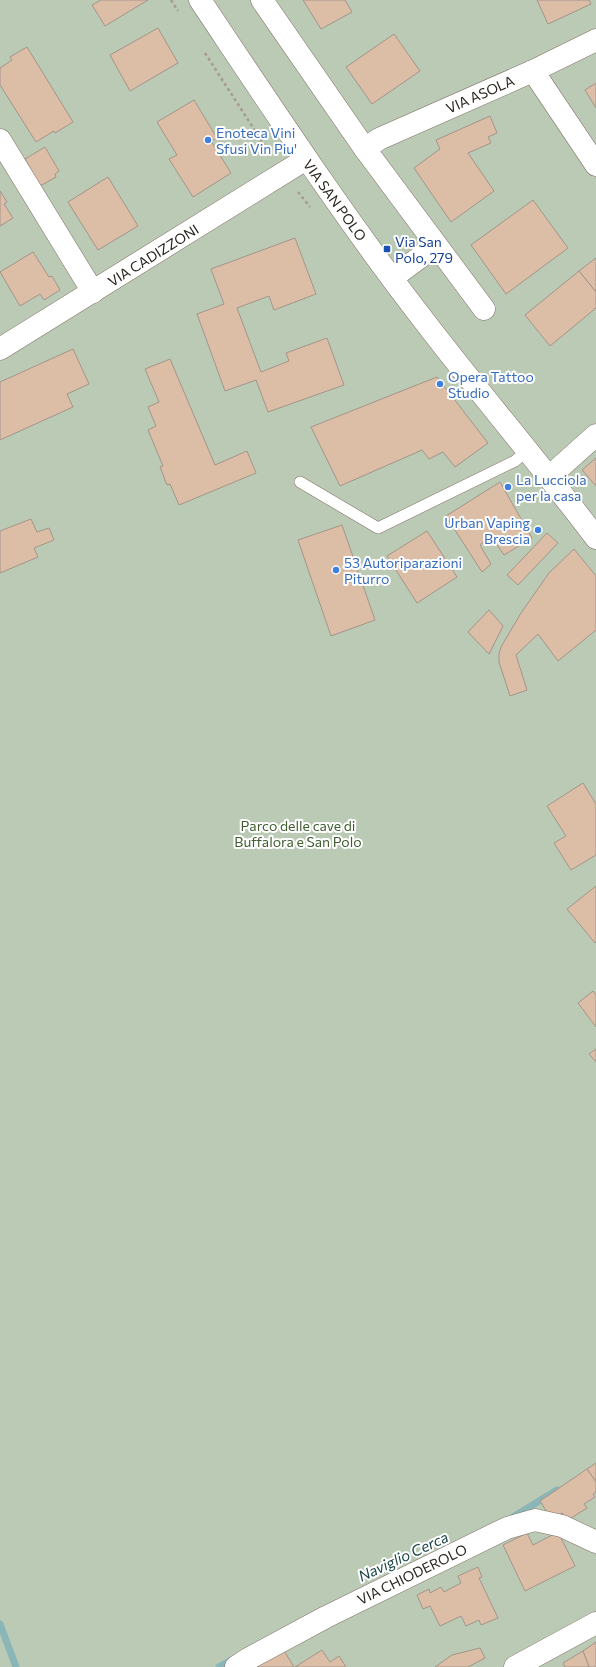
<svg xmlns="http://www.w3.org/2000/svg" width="596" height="1667" font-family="Commissioner,sans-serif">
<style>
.green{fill:#bbcab4}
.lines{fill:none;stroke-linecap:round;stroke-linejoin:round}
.stream{stroke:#8ab6b7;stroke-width:7}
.building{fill:#dcbda6;stroke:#a4958a}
.service-casing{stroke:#7e7266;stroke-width:12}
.minor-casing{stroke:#7e7266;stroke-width:23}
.secondary-casing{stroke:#7e7266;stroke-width:23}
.path{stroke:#a59b91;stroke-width:2.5;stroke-dasharray:3 3;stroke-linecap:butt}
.service{stroke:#fff;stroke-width:11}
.minor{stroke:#fff;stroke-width:22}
.secondary{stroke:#fff;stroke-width:22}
.shop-dot{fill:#3f7fe0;stroke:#fff;stroke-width:1.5}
.transit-dot{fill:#1a4fb4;stroke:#fff;stroke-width:1.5}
.labels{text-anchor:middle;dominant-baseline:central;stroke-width:4;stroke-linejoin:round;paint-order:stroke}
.street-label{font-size:14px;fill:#2b2621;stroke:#fff}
.shop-label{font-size:14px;fill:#366cbe;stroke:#fff;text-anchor:start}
.transit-label{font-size:14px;fill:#164399;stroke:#fff;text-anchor:start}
.park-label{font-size:14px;fill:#415e31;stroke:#fff}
.water-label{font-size:15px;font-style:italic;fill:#194344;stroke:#fff}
</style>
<rect width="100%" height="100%" fill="#fceee0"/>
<rect class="green" x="0" y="0" width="596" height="1667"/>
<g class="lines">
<g class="stream">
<path d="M513 1517 557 1490"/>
<path d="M0 1624 16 1667"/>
<path d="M219 1667 233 1659"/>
</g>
</g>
<g class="building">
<path d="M101 0H148L105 26 92 5Z"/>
<path d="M303 0H345L352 12 321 29Z"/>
<path d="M537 0H589L591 4 548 24Z"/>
<path d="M158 28 178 63 130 91 110 55Z"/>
<path d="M394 34 420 71 372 104 346 67Z"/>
<path d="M27 47 73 122 55 133 54 131 36 142 0 85V68L12 60 10 57Z"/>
<path d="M596 83V108L585 90Z"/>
<path d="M194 100 217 138 211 141 231 173 193 197 169 159 177 155 157 122Z"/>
<path d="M490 116 497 133 488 137 491 143 468 153 494 191 451 222 414 168 440 149 436 140Z"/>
<path d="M45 147 59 171 55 174 56 177 40 186 25 159Z"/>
<path d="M108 177 138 226 98 250 68 202Z"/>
<path d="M0 191 7 202 4 204 13 218 0 226Z"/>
<path d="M533 200 568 248 506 294 471 245Z"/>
<path d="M295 238 316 294 274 310 269 296 237 308 261 372 289 361 286 353 327 338 344 385 268 412 256 380 225 391 197 314 224 304 211 269Z"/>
<path d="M33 252 49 277 52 276 60 290 44 300 40 294 20 306 0 272Z"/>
<path d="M596 258V292L579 271Z"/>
<path d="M579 271 596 292V308L550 346 525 315Z"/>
<path d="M73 349 89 384 67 394 73 407 0 440V382Z"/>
<path d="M170 359 215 465 247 451 256 473 179 505 170 484 167 485 160 467 163 466 148 430 156 426 148 407 159 402 145 369Z"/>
<path d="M437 377 488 443 455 467 443 452 429 459 422 450 340 486 311 427Z"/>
<path d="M596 458V486L582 470Z"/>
<path d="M500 482 532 538 504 555 491 536 480 545 491 564 482 572 446 516Z"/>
<path d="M31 519 37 532 49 528 54 540 34 548 38 557 0 573V531Z"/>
<path d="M342 525 375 620 331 636 298 540Z"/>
<path d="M427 531 457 577 417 603 387 556Z"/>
<path d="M547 533 558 543 518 585 507 575Z"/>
<path d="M574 549 596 576V630L558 661 538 634 516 655 527 690 510 696 499 662V654L501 647 521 613 549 573Z"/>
<path d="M489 610 503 626 489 654 468 632Z"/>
<path d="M583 783 596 804V855L571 870 554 843 566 836 547 806Z"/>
<path d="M596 886V942L595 943 567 909Z"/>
<path d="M593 991 596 995V1027L578 1003Z"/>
<path d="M596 1049V1062L589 1054Z"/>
<path d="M596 1463V1482L587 1469Z"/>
<path d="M587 1469 596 1482V1492L593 1494 595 1497 584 1504 587 1508 568 1520 562 1513 557 1516 547 1512 540 1501Z"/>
<path d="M558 1532 575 1566 525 1591 503 1545 527 1533 533 1545Z"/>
<path d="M478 1567 482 1577 479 1578 498 1618 481 1625 479 1620 466 1626 461 1616 440 1626 430 1606 423 1609 417 1595 429 1589 430 1593 441 1587 444 1592 461 1583 458 1576Z"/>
<path d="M596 1642V1667H589L583 1651Z"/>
<path d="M480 1648 485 1658 468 1667H435L452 1655Z"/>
<path d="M283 1649 294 1667H254Z"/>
<path d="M322 1650 330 1662 339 1656 346 1667H295Z"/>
<path d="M583 1651 589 1667H565L563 1663Z"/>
</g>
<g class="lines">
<defs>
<path id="service" d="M300 482 378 528 515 461 528 450"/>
<g id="minor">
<path d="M262 0 365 149 484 309"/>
<path d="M533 71 596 165"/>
<path d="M0 140 93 292"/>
<path d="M365 149 379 139 533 71 596 40"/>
<path d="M392 278 435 246"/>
<path d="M0 349 306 159"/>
<path d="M549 477 596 435"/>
<path d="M236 1667 248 1659 326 1617 507 1528 535 1520 562 1526 596 1542"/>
<path d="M515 1667 596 1623"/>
</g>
<path id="secondary" d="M200 0C273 109 345 219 425 322 481 395 541 465 596 538"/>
</defs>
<use href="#service" class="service-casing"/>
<use href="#minor" class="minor-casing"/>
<use href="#secondary" class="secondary-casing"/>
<g class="path">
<path d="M171 0 178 11"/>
<path d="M205 53 270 154"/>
<path d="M298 192 310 207"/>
</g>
<use href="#service" class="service"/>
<use href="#minor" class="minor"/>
<use href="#secondary" class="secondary"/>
</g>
<g class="shop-dot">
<circle cx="208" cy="140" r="4"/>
<circle cx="440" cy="384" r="4"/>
<circle cx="508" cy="487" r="4"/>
<circle cx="538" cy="530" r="4"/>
<circle cx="336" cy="570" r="4"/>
</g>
<rect class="transit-dot" x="383" y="245" width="8" height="8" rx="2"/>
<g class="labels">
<g class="street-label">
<text transform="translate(480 94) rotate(-24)">VIA ASOLA</text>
<text transform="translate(335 200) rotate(54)">VIA SAN POLO</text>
<text transform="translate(153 255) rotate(-32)">VIA CADIZZONI</text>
<text transform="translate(412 1574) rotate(-26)">VIA CHIODEROLO</text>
</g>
<g class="shop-label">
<text x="216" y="132">Enoteca Vini<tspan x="216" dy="16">Sfusi Vin Piu'</tspan></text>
<text x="448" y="376">Opera Tattoo<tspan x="448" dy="16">Studio</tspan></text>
<text x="516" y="479">La Lucciola<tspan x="516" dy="16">per la casa</tspan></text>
<text x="530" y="522" text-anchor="end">Urban Vaping<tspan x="530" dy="16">Brescia</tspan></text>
<text x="344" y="562">53 Autoriparazioni<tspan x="344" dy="16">Piturro</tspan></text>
</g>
<g class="transit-label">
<text x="395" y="241">Via San<tspan x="395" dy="16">Polo, 279</tspan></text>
</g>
<g class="park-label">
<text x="298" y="825">Parco delle cave di<tspan x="298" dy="16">Buffalora e San Polo</tspan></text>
</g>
<g class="water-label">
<text transform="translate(403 1556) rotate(-25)">Naviglio Cerca</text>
</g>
</g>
</svg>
